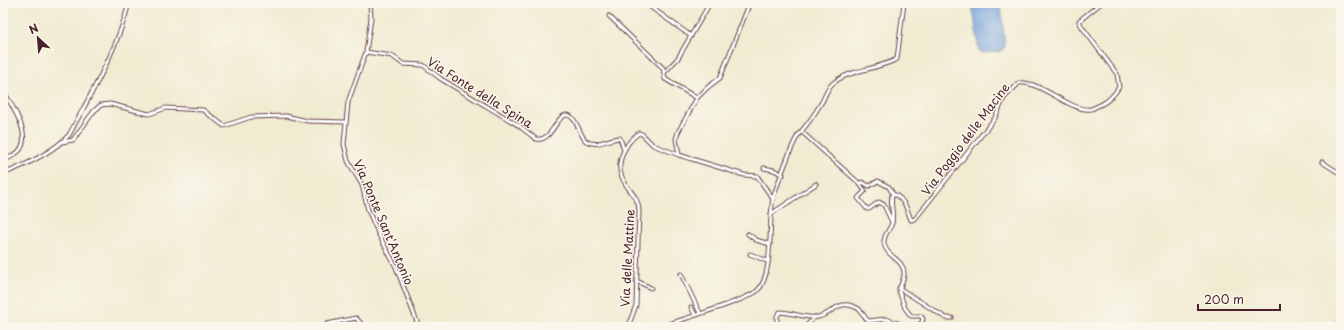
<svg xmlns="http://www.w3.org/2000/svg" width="1344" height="330" font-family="'Playpen Sans',sans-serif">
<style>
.water{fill:#6f9fd9;stroke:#5c5f82}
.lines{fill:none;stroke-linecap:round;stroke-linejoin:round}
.minor-casing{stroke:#633e44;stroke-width:5}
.tertiary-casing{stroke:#633e44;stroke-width:5.5}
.minor{stroke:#fff;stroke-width:3}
.tertiary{stroke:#fff;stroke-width:3.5}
.labels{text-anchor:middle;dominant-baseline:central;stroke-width:3;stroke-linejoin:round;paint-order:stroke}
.street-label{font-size:12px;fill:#4a1f2b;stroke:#fbf7ec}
</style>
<rect width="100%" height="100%" fill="#fbf7ec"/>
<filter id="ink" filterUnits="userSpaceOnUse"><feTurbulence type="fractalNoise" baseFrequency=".025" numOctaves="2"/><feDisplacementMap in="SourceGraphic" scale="8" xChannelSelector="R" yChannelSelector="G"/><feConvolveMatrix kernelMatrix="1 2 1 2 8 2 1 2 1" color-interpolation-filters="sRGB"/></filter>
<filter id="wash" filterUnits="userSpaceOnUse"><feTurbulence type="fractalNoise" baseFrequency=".012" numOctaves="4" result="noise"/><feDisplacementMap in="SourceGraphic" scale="16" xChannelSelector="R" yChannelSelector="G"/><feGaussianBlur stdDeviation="0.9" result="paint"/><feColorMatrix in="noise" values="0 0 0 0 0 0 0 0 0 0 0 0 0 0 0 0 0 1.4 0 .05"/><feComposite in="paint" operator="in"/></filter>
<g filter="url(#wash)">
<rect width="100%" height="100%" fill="#f1ebd2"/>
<path class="water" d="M972 3H1001L1005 47 1001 51 982 53 979 52Z"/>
</g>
<g filter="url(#ink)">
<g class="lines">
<defs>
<g id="minor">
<path d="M370 3 371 18 366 52 348 102 344 144 348 161 362 185 368 210 379 235 396 267 419 327"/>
<path d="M645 3 691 36"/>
<path d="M609 16 663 68 664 73"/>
<path d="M366 52 392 56 403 64 423 65 441 79 518 125 536 139C552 142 555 117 566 115 576 114 579 135 586 141 597 148 609 138 620 138L624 150"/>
<path d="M3 90C11 105 33 135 19 151 15 155 8 158 3 162"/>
<path d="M697 98 665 79 664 73 678 58 710 3"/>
<path d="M802 132 860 184"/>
<path d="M62 142 73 140 94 111 101 105 110 104 149 114 166 108 203 110 224 126 251 117 286 116 308 121 346 122"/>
<path d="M679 155 744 175 757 176 773 199"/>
<path d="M1322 162 1341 174"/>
<path d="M764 168 774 170 783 175"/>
<path d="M3 174C26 165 52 153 69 135 92 92 117 50 129 3"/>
<path d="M771 214 816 184"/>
<path d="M892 222 884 205 879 202 869 209H867L858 198 865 191 860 184 862 182 869 186 878 181 889 187 893 194"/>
<path d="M748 234 756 240 770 244"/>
<path d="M750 254 767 261"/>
<path d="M681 274 700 313"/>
<path d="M636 282H639L651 288"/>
<path d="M899 288 946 318H952"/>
<path d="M691 307 695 315"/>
<path d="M327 324 356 318 364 327"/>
<path d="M628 327 636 305 639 210C638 194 627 191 622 177 615 162 626 142 639 133L642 134 653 145 679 155 676 139 678 132 697 98 708 87 720 78 749 5 748 3"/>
<path d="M660 327C679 320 747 301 758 290 774 274 768 221 773 199 776 188 793 141 799 134 807 125 814 115 820 105 825 98 826 90 832 84 849 69 877 70 897 59L904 3"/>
<path d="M777 327V316L780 312C792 312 806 319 818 317 834 314 838 297 859 309L868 321 886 319 910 327"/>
<path d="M805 327 815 317"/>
<path d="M911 327 921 324 923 319 921 316H911L905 308 899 291C900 286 903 281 904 276 906 259 886 258 884 243 883 235 890 230 892 223 894 213 890 204 892 195H896C906 202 907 210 911 220L915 219 995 118 1004 98 1019 83C1040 80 1072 113 1091 109 1094 108 1098 106 1102 104 1110 100 1114 95 1119 87L1117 74 1082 27 1079 21 1101 3"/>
</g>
<path id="tertiary" d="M1336 327 1341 320"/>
</defs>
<use href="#minor" class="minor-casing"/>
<use href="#tertiary" class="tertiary-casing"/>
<use href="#minor" class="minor"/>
<use href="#tertiary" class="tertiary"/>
</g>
</g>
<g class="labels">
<g class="street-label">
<text transform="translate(480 92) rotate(32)">Via Fonte della Spina</text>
<text transform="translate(965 139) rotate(-53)">Via Poggio delle Macine</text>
<text transform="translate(384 222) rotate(67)">Via Ponte Sant'Antonio</text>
<text transform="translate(627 258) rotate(-87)">Via delle Mattine</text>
</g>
</g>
<rect width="1344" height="330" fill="none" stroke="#fbf7ec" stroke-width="16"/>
<g transform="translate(38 38) rotate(334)" stroke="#fbf7ec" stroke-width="3" paint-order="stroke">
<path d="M0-3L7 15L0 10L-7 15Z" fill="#4a1f2b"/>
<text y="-6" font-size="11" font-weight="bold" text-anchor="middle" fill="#4a1f2b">N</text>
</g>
<path d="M1198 304v6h82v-6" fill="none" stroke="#4a1f2b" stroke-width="2"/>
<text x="1204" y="304" font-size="12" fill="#4a1f2b" stroke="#fbf7ec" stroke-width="3" paint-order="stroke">200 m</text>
</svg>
